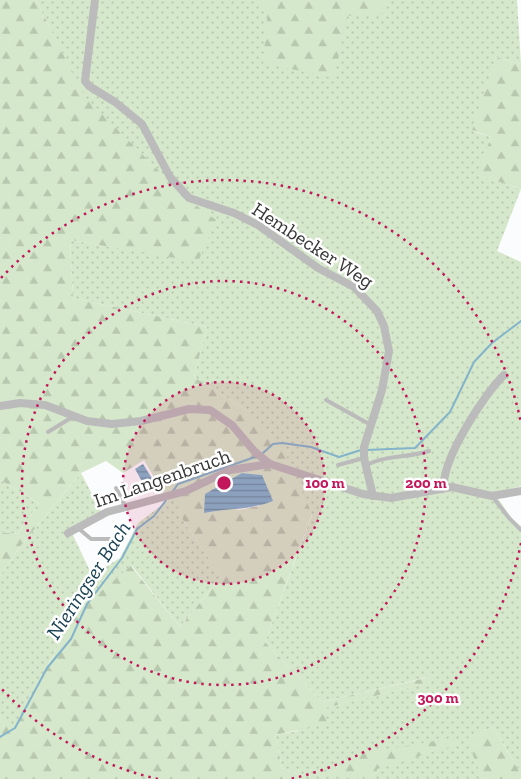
<svg xmlns="http://www.w3.org/2000/svg" width="521" height="779" font-family="'Zilla Slab',serif">
<style>
.grass{fill:url(#grass-dots)}
.forest{fill:url(#forest-firs);fill-rule:evenodd}
.water{fill:url(#water-rules)}
.lines{fill:none;stroke-linecap:round;stroke-linejoin:round}
.stream{stroke:#83b4cb;stroke-width:2}
.service{stroke:#bbb;stroke-width:4}
.minor{stroke:#bbb;stroke-width:8}
.ring{fill:none;stroke:#c2185b;stroke-width:2.5;stroke-dasharray:2.5 5}
.labels{text-anchor:middle;dominant-baseline:central;stroke-width:5;stroke-linejoin:round;paint-order:stroke}
.street-label{font-size:20px;fill:#363637;stroke:#fff}
.water-label{font-size:21px;font-style:italic;fill:#194254;stroke:#fff}
.centre{fill:#c2185b;stroke:#fff;stroke-width:2.5}
.ring-label{font-size:15px;text-anchor:middle;font-weight:bold;fill:#c2185b;stroke:#fff;stroke-width:5;stroke-linejoin:round;paint-order:stroke}
</style>
<defs>
<pattern id="grass-dots" width="8" height="8" patternUnits="userSpaceOnUse" patternTransform="scale(1.25)"><rect width="8" height="8" fill="#d6e8cb"/><path d="M2 2h.1M6 6h.1" fill="none" stroke="#b8c8af" stroke-width="1.8" stroke-linecap="round"/></pattern>
<pattern id="forest-firs" width="22" height="20" patternUnits="userSpaceOnUse" patternTransform="scale(1.25)"><rect width="22" height="20" fill="#d6e8cb"/><path d="M5 1l3.5 6h-7zM16 11l3.5 6h-7z" fill="#b8c8af"/></pattern>
<pattern id="water-rules" width="6" height="5" patternUnits="userSpaceOnUse" patternTransform="scale(1.25)"><rect width="6" height="5" fill="#83b4cb"/><path d="M0 2.5h6" fill="none" stroke="#6c93a6"/></pattern>
</defs>
<rect width="100%" height="100%" fill="#fbfcfd"/>
<g class="grass">
<path d="M36 0H517L521 64 496 57 473 131 491 137 478 175 521 189 497 251 521 262V486L495 494 512 519 521 526V774L493 727 467 739 483 779H304V776L282 768 275 735 297 731 324 708 431 682 429 677 322 702 265 642 312 515 248 411 194 377 207 327 73 298 70 240 198 261 186 198 84 97Z"/>
<path d="M81 473 103 515 72 533 92 575 120 558 138 523 174 496 183 520 221 577 180 627 132 566 76 612 15 727 0 716V576L19 548Z"/>
<path d="M0 480 39 503 18 534 0 532Z"/>
</g>
<g class="forest">
<path d="M0 0H36L85 97 186 198 216 220 198 262 70 240 73 298 207 327 194 377 248 411 285 453 312 514 265 642 322 702 430 677 432 682 325 708 327 724 275 735 282 768 304 776V779H0V716L16 726 76 612 131 566 180 627 221 577 183 520 174 497 168 501 144 460 123 473 106 461 81 473 19 548 0 576V532L18 534 39 503 0 480ZM242 473 262 475 259 506 239 510 231 508Z"/>
<path d="M252 0H386L387 13 347 16 334 78 263 63 268 10Z"/>
<path d="M496 57 521 64V189L477 175 491 137 472 130Z"/>
<path d="M493 727 521 774V779H483L466 739Z"/>
<path d="M453 738 456 745 377 769 375 779 313 776 357 754Z"/>
</g>
<g class="water">
<path d="M143 464 153 480 144 485 135 469Z"/>
<path d="M242 473 262 475 273 501C250 510 228 508 204 513L205 494Z"/>
</g>
<g class="lines">
<g class="stream">
<path d="M366 450 415 448 450 412 474 362 492 343 521 321"/>
<path d="M263 453 273 444 282 443 311 447 339 457 361 450"/>
<path d="M173 491 178 484 255 457"/>
<path d="M0 737 15 728 47 668 71 639 87 604 122 558 137 529 154 516 167 499"/>
</g>
<g class="service">
<path d="M326 400 371 425"/>
<path d="M48 432 74 416"/>
<path d="M338 465 364 458"/>
<path d="M366 465C386 455 407 458 429 451"/>
<path d="M116 488 125 506"/>
<path d="M492 496 509 518 521 530"/>
<path d="M78 528 91 539H110"/>
</g>
<g class="minor">
<path d="M95 0 85 81 89 86 115 102 142 124 170 177 189 198 234 213 258 225 318 268 354 287 377 311 384 326 389 351 382 390 364 447V458L373 496"/>
<path d="M0 406 20 403 45 405 87 421 112 424 141 421 189 409 210 410 232 425 254 451 270 464 363 494 391 498 452 487 492 496 521 491"/>
<path d="M444 488C441 461 484 394 504 375"/>
<path d="M68 533 107 512 186 491 230 470 270 464"/>
</g>
</g>
<circle cx="224" cy="483" r="101" fill="#c2185b" fill-opacity=".12"/>
<g class="ring">
<circle cx="224" cy="483" r="101"/>
<circle cx="224" cy="483" r="202"/>
<path d="M521 543A303 303 0 0 1 290 779M158 779A303 303 0 0 1 1 688M1 278A303 303 0 0 1 521 423"/>
</g>
<g class="labels">
<g class="street-label">
<text transform="translate(313 245) rotate(33)">Hembecker Weg</text>
<text transform="translate(162 478) rotate(-19)">Im Langenbruch</text>
</g>
<g class="water-label">
<text transform="translate(88 580) rotate(-57)">Nieringser Bach</text>
</g>
</g>
<circle cx="224" cy="483" r="8" class="centre"/>
<g class="ring-label">
<text x="325" y="488">100 m</text>
<text x="426" y="488">200 m</text>
<text x="438" y="703">300 m</text>
</g>
</svg>
